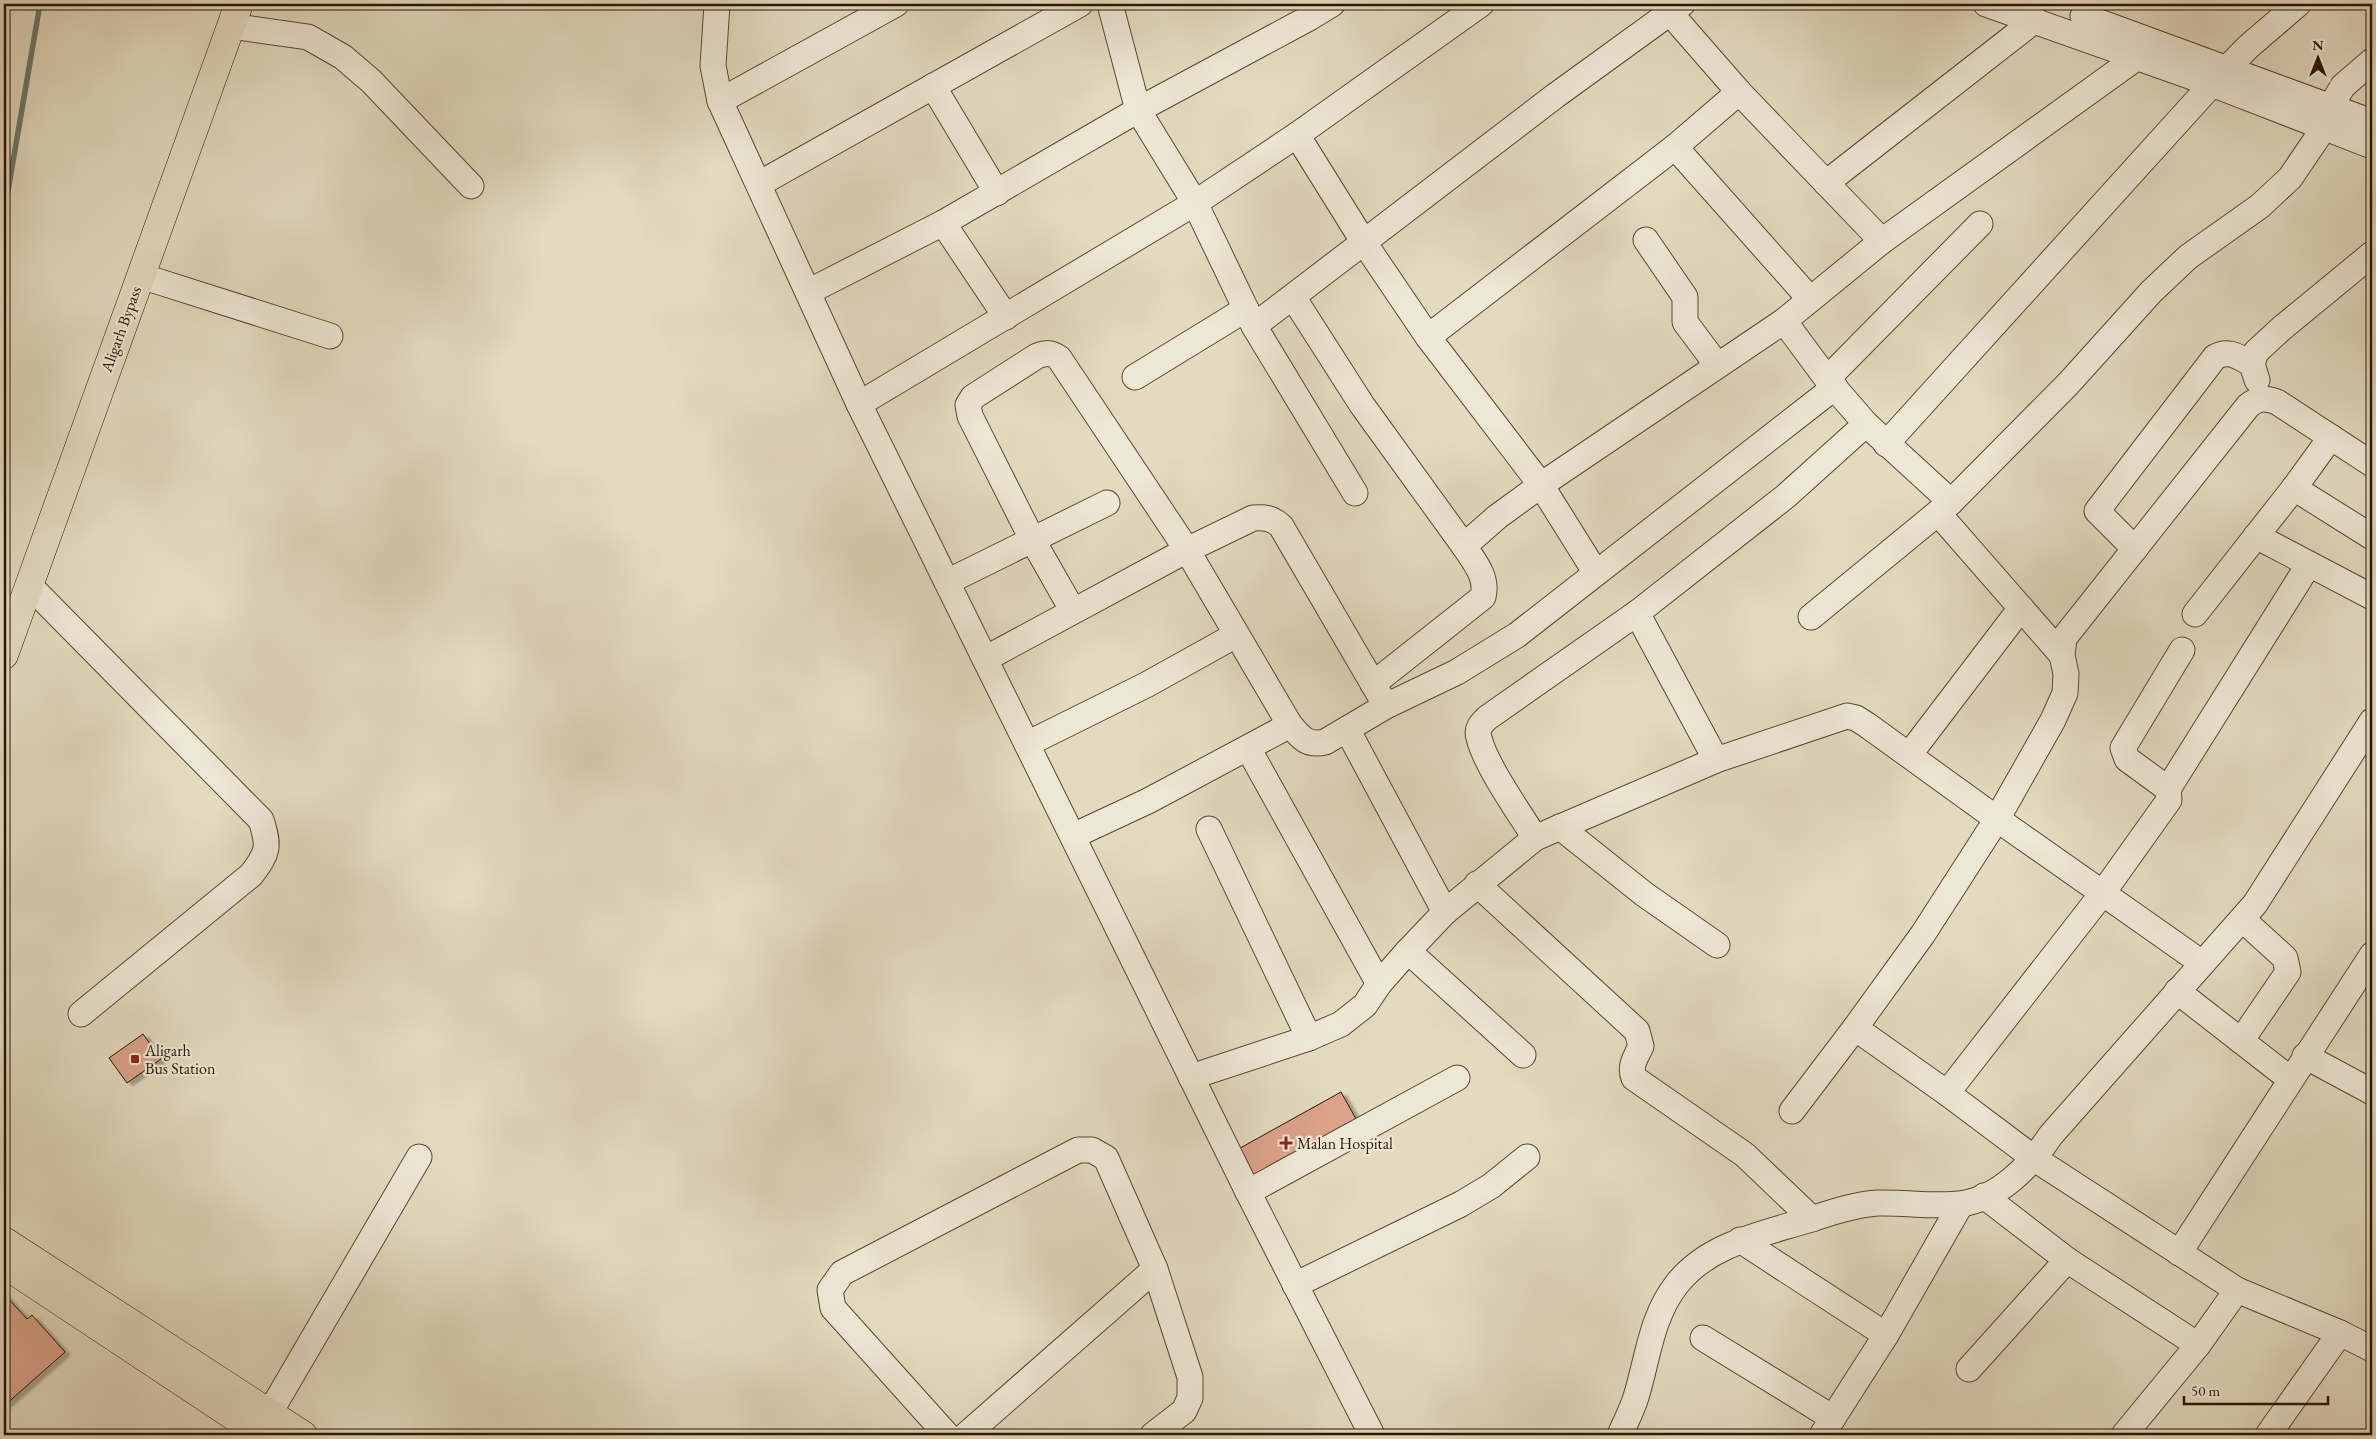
<svg xmlns="http://www.w3.org/2000/svg" width="2376" height="1439" font-family="'EB Garamond',serif">
<style>
.lines{fill:none;stroke-linecap:round;stroke-linejoin:round}
.stream{stroke:#6a796c;stroke-width:5.5}
.building{fill:#dca28a;stroke:#291702;filter:url(#shadow)}
.minor-casing{stroke:#584831;stroke-width:27}
.major-casing{stroke:#291702;stroke-width:29}
.minor{stroke:#ede7d5;stroke-width:25}
.major{stroke:#e3dabf;stroke-width:28}
.poi-dot{fill:#8f2418;stroke:#ede7d5;stroke-width:2}
.labels{text-anchor:middle;dominant-baseline:central;stroke-width:4.5;stroke-linejoin:round;paint-order:stroke}
.street-label{font-size:16px;fill:#291702;stroke:#ede7d5}
.poi-label{font-size:16px;fill:#291702;stroke:#ede7d5;text-anchor:start}
</style>
<defs>
<filter id="shadow"><feDropShadow dx="5.5" dy="3" stdDeviation="1" flood-color="#0004"/></filter>
</defs>
<rect width="100%" height="100%" fill="#e3dabf"/>
<filter id="stains"><feTurbulence type="fractalNoise" baseFrequency=".004" numOctaves="4"/><feColorMatrix values="0 0 0 0 .2 0 0 0 0 .09 0 0 0 0 .02 0 0 0 .5 -.17"/></filter>
<radialGradient id="worn" r=".72"><stop offset=".6" stop-color="#630" stop-opacity="0"/><stop offset="1" stop-color="#630" stop-opacity=".3"/></radialGradient>
<g class="lines">
<path class="stream" d="M4 214 40 4"/>
</g>
<g class="building">
<path d="M143 1034 161 1059 127 1083 109 1058Z"/>
<path d="M1341 1092 1360 1126 1252 1186 1233 1152Z"/>
<path d="M4 1294 27 1319 32 1315 65 1352 4 1406Z"/>
</g>
<g class="lines">
<defs>
<g id="minor">
<path d="M717 4 713 66 720 101 859 404 1248 1192 1372 1435"/>
<path d="M1110 4 1138 110 1195 203 1254 326 1355 493"/>
<path d="M1986 4 2212 84 2372 146"/>
<path d="M1670 13 1739 92 1882 241"/>
<path d="M2083 16 2372 122"/>
<path d="M231 26 308 37 343 57 371 81 471 186"/>
<path d="M933 86 997 193"/>
<path d="M720 101 896 4"/>
<path d="M1297 135 1481 4"/>
<path d="M1675 147 1739 92"/>
<path d="M1826 183 2035 20"/>
<path d="M759 184 1080 4"/>
<path d="M943 223 1006 317"/>
<path d="M1646 240 1685 297V322L1717 365"/>
<path d="M141 276 330 336"/>
<path d="M808 292 943 223 1138 110 1309 18 1332 4"/>
<path d="M1293 297 1362 405 1464 546"/>
<path d="M1784 321 1827 379 1866 424 1951 502"/>
<path d="M1254 326 1555 96 1682 4"/>
<path d="M1428 337 1675 147 1810 299"/>
<path d="M1135 377 1246 309"/>
<path d="M1827 379 1980 224"/>
<path d="M2257 380 2252 364 2256 352 2282 328 2372 254"/>
<path d="M859 404 1195 203 1297 135 1363 241 1428 337 1541 485 1596 573"/>
<path d="M1886 444 2212 84 2248 47 2298 4"/>
<path d="M2294 488 2372 537"/>
<path d="M1938 513 2062 655"/>
<path d="M2256 536 2372 597"/>
<path d="M2135 549 2097 511 2215 357C2229 349 2238 357 2252 364"/>
<path d="M947 582 1107 503"/>
<path d="M29 585 261 820C270 847 268 853 251 875L81 1014"/>
<path d="M1637 613 1716 760"/>
<path d="M2195 614 2294 488 2331 437"/>
<path d="M1811 617 1951 502 2068 384 2151 292 2188 257 2260 206 2290 178 2324 128 2331 106 2343 86 2372 61"/>
<path d="M985 659 1187 550 1059 358C1051 352 1046 353 1037 356L973 397 968 405 970 416 1032 539 1073 611"/>
<path d="M1373 684 1483 597C1488 577 1475 563 1464 546L1497 517 1541 485 1784 321 1882 241 2136 58"/>
<path d="M1386 706 1281 526C1272 518 1265 517 1253 518L1187 550 1290 725C1301 738 1307 746 1325 742L1386 706 1457 672 1517 635 1835 387"/>
<path d="M1348 731 1445 912"/>
<path d="M1027 744 1146 685 1236 635"/>
<path d="M1248 748 1379 984"/>
<path d="M1909 755 2021 608"/>
<path d="M2168 789 2309 564"/>
<path d="M1560 827 1644 894 1717 945"/>
<path d="M1209 829 1309 1038"/>
<path d="M1073 836 1148 801 1290 725"/>
<path d="M1535 838C1519 812 1486 766 1479 738 1476 729 1481 724 1487 718L1637 613 1786 496 1866 424"/>
<path d="M1477 884 1637 1031 1641 1046C1636 1057 1629 1066 1634 1078L1745 1155 1812 1219"/>
<path d="M1408 951 1523 1055"/>
<path d="M2177 991 2290 1079"/>
<path d="M1855 1028 1923 934 1997 819 2053 720 2065 693 2066 674 2062 655 2064 638 2248 406C2259 397 2265 398 2277 402L2372 464"/>
<path d="M2241 1041 2288 972 2285 958 2242 919"/>
<path d="M2305 1056 2372 1092"/>
<path d="M1191 1077 1309 1038 1341 1024 1365 1005 1379 984 1408 951 1445 912 1535 838 1716 760 1847 716 1856 718 1867 725 1997 819 2202 963"/>
<path d="M1947 1093 2102 894 2169 800 2168 789 2127 759 2123 748 2182 650"/>
<path d="M1792 1111 1855 1028 1947 1093 2035 1159 2237 1290 2340 1333 2372 1349"/>
<path d="M1248 1192 1457 1078"/>
<path d="M1740 1240 1886 1335"/>
<path d="M2179 1253 2372 955"/>
<path d="M2067 1260 2198 1345"/>
<path d="M1295 1285 1461 1204 1491 1186 1527 1157"/>
<path d="M1703 1338 1833 1418"/>
<path d="M1969 1369 2067 1260 1984 1196"/>
<path d="M269 1414 419 1157"/>
<path d="M947 1435 833 1308 830 1290 842 1273 1078 1150H1092L1106 1158 1155 1269 966 1435"/>
<path d="M1153 1435 1184 1411 1190 1398V1377L1155 1269"/>
<path d="M1620 1435C1625 1423 1632 1410 1636 1397 1648 1358 1651 1317 1677 1284 1709 1243 1764 1234 1811 1219 1833 1212 1853 1205 1877 1203 1904 1202 1933 1207 1960 1204 1999 1199 2031 1165 2051 1135L2255 904 2372 721"/>
<path d="M1822 1435 1886 1335 1961 1204"/>
<path d="M2124 1435 2198 1345 2237 1290"/>
<path d="M2268 1435 2340 1333"/>
</g>
<g id="major">
<path d="M4 655 239 4"/>
<path d="M4 1241 303 1435"/>
<path d="M4 1264 262 1435"/>
</g>
</defs>
<use href="#minor" class="minor-casing"/>
<use href="#major" class="major-casing"/>
<use href="#minor" class="minor"/>
<use href="#major" class="major"/>
</g>
<g class="poi-dot">
<rect x="130" y="1054" width="10" height="10" rx="2.5"/>
<path d="M1283.5 1135.5h5v5h5v5h-5v5h-5v-5h-5v-5h5z"/>
</g>
<g class="labels">
<g class="street-label">
<text transform="translate(121 329) rotate(-70)">Aligarh Bypass</text>
</g>
<g class="poi-label">
<text x="145" y="1050">Aligarh<tspan x="145" dy="18">Bus Station</tspan></text>
<text x="1297" y="1143">Malan Hospital</text>
</g>
</g>
<rect width="2376" height="1439" fill="none" stroke="#e3dabf" stroke-width="20"/>
<rect x="5" y="5" width="2366" height="1429" fill="none" stroke="#291702" stroke-width="2.5"/>
<rect x="10" y="10" width="2356" height="1419" fill="none" stroke="#291702"/>
<g transform="translate(2318 58)" stroke="#ede7d5" stroke-width="4" paint-order="stroke">
<path d="M0-4L9 19L0 12L-9 19Z" fill="#291702"/>
<text y="-8" font-size="14" font-weight="bold" text-anchor="middle" fill="#291702">N</text>
</g>
<path d="M2184 1396v8h144v-8" fill="none" stroke="#291702" stroke-width="2.5"/>
<text x="2191" y="1396" font-size="15" fill="#291702" stroke="#ede7d5" stroke-width="4" paint-order="stroke">50 m</text>
<rect width="100%" height="100%" filter="url(#stains)"/>
<rect width="100%" height="100%" fill="url(#worn)"/>
</svg>
